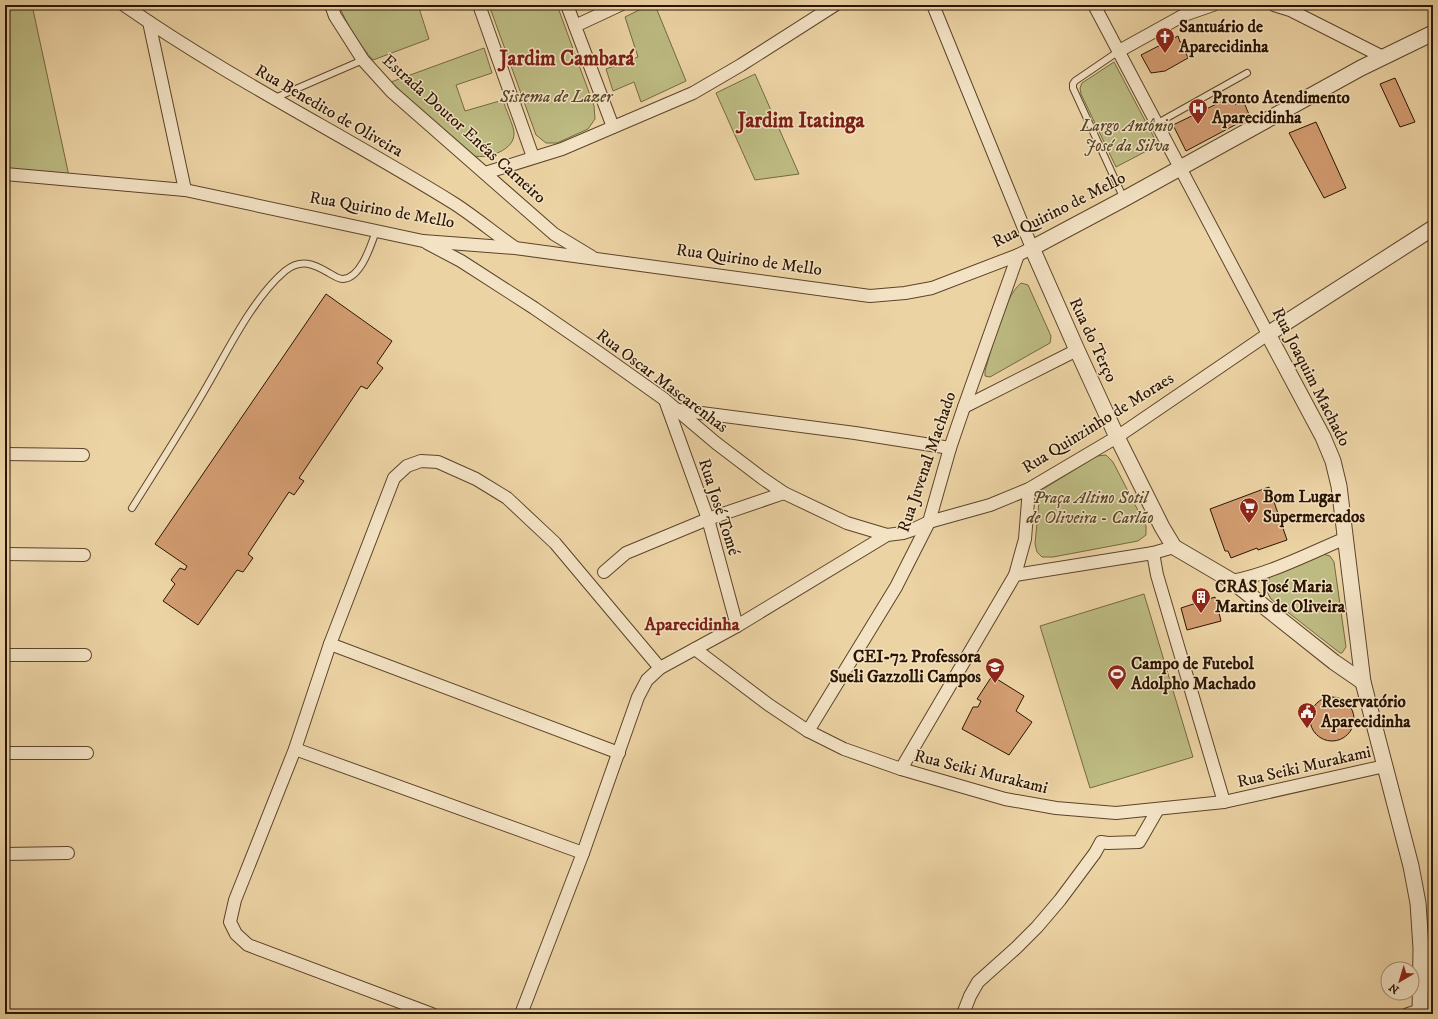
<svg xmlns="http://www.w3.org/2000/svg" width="1438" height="1019" font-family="'IM FELL DW Pica',serif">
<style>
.green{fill:#bdbb82;stroke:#746842}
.building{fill:#d39c71;stroke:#2b1502}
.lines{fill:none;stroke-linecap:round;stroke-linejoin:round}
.service-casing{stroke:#5b442a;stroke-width:8}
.minor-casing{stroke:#5b442a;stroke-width:14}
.tertiary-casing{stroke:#5b442a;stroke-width:17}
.service{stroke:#f3e2c4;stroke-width:6}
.minor{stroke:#f3e2c4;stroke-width:12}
.tertiary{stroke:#f3e2c4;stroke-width:15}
.labels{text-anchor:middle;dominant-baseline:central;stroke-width:3;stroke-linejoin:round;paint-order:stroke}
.poi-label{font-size:17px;font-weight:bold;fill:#2b1502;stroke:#f3e2c4;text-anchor:start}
.park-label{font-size:17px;font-style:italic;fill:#574728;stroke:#f3e2c4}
.street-label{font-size:17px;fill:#2b1502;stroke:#f3e2c4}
.neighbourhood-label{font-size:18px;font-weight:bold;fill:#7a1f14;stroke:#f3e2c4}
.district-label{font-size:21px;font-weight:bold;fill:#7a1f14;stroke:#f3e2c4}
</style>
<rect width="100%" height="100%" fill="#ecd3a4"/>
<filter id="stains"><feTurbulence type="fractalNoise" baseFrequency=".005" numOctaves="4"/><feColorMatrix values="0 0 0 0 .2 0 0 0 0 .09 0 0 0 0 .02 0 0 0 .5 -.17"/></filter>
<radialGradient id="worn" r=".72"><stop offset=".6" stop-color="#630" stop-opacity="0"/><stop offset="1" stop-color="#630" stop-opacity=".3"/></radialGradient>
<g class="green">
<path d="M5 5H32L69 176 5 169Z"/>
<path d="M339 5H418L429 39 373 60C361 47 345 22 339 5Z"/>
<path d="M489 5H557L594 106 595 119 588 129 557 143H546L536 135Z"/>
<path d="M649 5H655L686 81 641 102 634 82 613 91 606 69 638 57 625 17Z"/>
<path d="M484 48 492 73 456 85 465 111 503 100C505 108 514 126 514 133 515 150 488 159 474 156 471 155 466 152 463 150L391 82Z"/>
<path d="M1114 62 1158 145 1116 167 1081 94 1080 88 1082 83Z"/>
<path d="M755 74 799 174 755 180 716 93Z"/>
<path d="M1021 283 1028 285 1051 336 1050 343 990 377 985 376V371C992 348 1003 298 1021 283Z"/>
<path d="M1106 455 1113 462 1146 526V535L1138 541 1053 557H1042L1037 552 1035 544 1040 491 1097 456Z"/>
<path d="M1323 554 1330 556 1334 562 1346 647 1342 653H1340L1271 599C1265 590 1265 582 1272 575Z"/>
<path d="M1144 594 1193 757 1090 788 1040 626Z"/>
</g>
<g class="building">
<path d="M1178 36 1180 42H1182L1188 52 1186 53 1188 58 1165 71 1151 73 1141 55Z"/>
<path d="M1395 78 1415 122 1400 127 1380 84Z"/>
<path d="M1231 97 1236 105 1238 102 1243 100 1250 117 1186 151 1173 125Z"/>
<path d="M1316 122 1346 188 1324 198 1289 133Z"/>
<path d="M326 294 392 341 377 363 383 368 367 389 361 386 299 478 304 481 294 495 289 492 248 554 253 558 243 572 237 570 198 625 163 601 175 584 171 580 180 568 185 570 187 566 155 544Z"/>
<path d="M1269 487 1287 540 1258 550 1257 548 1231 558 1228 551H1225L1210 509Z"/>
<path d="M1215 597 1221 621 1187 630 1181 608Z"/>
<path d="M992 676 1024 696 1016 711 1032 722 1009 755 962 729 973 707H978L981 701 977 699Z"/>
<circle cx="1332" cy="719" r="22"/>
</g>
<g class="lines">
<defs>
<g id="service">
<path d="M1119 51 1075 81 1073 84V88L1124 199"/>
<path d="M275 98 363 60"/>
<path d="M1156 124 1247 73"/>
<path d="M132 508C157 468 183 428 207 386 228 350 253 298 285 271 301 258 314 264 329 273 333 275 338 279 343 279 361 278 371 245 376 231"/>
</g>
<g id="minor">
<path d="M124 5C230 79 346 136 455 204 475 217 494 233 514 247"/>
<path d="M331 5 335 16 363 60 392 92 554 234 592 257"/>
<path d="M479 5 533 157"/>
<path d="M567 5 613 127"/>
<path d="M1274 5 1290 10 1383 57"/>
<path d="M149 22 185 190"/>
<path d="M575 26 620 5"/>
<path d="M1119 51 1184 15 1213 5"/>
<path d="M485 173 562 149 693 93 741 65 835 5"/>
<path d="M5 174 185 190 423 241 515 248 870 296 905 293 932 288 1018 255 1032 248 933 5"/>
<path d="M427 243 461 261 534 308 595 350 664 399 716 443 762 478 784 493 847 523 887 535"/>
<path d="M665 400 708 519 737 626"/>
<path d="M964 407 1077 350"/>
<path d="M678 410 855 433 950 448"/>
<path d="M5 454 83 455"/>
<path d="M1153 553 1157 575 1224 802"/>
<path d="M5 554 84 555"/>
<path d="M604 572 626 553 708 519 784 493"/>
<path d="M1015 575 1153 553 1174 547"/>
<path d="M1232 581C1270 574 1310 553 1346 538"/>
<path d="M330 644 619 753"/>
<path d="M695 649 769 705 808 731 844 749 901 769 1005 799 1056 808 1116 813 1224 802 1385 766"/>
<path d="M5 655H85"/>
<path d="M808 731 896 587 929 522 950 448 964 407 1018 255"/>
<path d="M295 749 583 853"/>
<path d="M5 753H87"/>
<path d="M901 769 1015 575 1025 539 1029 489"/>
<path d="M5 854 68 853"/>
<path d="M432 1014 248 945 236 934 230 922 235 900 295 749 330 644 394 478 407 466 421 461 438 462 476 479 507 498 555 543 660 668"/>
<path d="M521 1014 583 853 638 697 647 680 660 668 737 626 887 535 903 533 912 530 929 522 990 505 1029 489 1117 437 1268 334 1094 5"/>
<path d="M963 1014 970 996 978 982 1016 948 1037 927 1060 900 1095 853 1101 842 1108 843 1139 842 1158 809"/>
<path d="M1408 1014 1421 1010"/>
</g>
<g id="tertiary">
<path d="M1363 682 1334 662 1232 581 1174 547 1162 527 1117 437 1077 350 1032 248 1124 199 1361 68 1433 33"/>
<path d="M1420 1014 1421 948 1418 903 1411 866 1363 682 1339 486 1333 461 1323 437 1268 334 1433 228"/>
</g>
</defs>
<use href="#service" class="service-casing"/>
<use href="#minor" class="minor-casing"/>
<use href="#tertiary" class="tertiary-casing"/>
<use href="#service" class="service"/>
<use href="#minor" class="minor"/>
<use href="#tertiary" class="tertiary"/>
</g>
<defs>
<symbol id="church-pin" viewBox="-11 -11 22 30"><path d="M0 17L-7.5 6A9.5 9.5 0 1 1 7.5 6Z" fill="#8f2418" stroke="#f3e2c4"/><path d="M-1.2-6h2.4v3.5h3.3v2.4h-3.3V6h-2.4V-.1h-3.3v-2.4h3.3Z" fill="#fff"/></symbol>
<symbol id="hospital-pin" viewBox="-11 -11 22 30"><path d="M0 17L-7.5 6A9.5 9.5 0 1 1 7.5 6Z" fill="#8f2418" stroke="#f3e2c4"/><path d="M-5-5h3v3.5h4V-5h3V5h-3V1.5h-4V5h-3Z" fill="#fff"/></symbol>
<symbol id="supermarket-pin" viewBox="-11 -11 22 30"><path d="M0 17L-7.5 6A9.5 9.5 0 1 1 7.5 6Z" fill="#8f2418" stroke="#f3e2c4"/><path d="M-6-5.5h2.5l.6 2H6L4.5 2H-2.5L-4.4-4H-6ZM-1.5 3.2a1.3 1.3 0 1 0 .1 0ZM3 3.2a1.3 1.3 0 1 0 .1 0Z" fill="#fff"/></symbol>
<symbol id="building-pin" viewBox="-11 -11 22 30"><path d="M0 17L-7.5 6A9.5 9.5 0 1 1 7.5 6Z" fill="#8f2418" stroke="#f3e2c4"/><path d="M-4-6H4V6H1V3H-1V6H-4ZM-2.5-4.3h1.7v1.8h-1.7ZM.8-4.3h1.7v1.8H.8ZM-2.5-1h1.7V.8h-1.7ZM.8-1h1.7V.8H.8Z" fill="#fff"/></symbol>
<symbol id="school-pin" viewBox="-11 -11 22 30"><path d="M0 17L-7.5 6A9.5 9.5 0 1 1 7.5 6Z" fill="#8f2418" stroke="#f3e2c4"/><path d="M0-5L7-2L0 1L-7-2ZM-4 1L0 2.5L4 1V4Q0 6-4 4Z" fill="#fff"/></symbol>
<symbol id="stadium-pin" viewBox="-11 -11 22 30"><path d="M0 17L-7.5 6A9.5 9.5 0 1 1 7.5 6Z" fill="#8f2418" stroke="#f3e2c4"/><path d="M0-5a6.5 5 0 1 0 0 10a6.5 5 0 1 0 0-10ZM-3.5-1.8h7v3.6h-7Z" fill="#fff"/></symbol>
<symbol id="civic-pin" viewBox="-11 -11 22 30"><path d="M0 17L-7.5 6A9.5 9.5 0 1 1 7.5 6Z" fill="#8f2418" stroke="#f3e2c4"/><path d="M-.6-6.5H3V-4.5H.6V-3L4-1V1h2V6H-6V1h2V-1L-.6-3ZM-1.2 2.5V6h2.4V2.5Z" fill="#fff"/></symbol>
</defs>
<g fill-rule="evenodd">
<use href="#church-pin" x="1154" y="26" width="22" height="30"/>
<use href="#hospital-pin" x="1187" y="97" width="22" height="30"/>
<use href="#supermarket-pin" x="1238" y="496" width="22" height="30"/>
<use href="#building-pin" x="1190" y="586" width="22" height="30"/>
<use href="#school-pin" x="984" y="656" width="22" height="30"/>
<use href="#stadium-pin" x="1106" y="663" width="22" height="30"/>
<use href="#civic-pin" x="1296" y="701" width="22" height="30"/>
</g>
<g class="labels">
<g class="poi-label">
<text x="1179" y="27">Santuário de<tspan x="1179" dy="20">Aparecidinha</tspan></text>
<text x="1212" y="98">Pronto Atendimento<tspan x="1212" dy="20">Aparecidinha</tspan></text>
<text x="1263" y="497">Bom Lugar<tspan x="1263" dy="20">Supermercados</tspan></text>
<text x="1215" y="587">CRAS José Maria<tspan x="1215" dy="20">Martins de Oliveira</tspan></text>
<text x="981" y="657" text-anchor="end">CEI-72 Professora<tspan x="981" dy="20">Sueli Gazzolli Campos</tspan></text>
<text x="1131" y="664">Campo de Futebol<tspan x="1131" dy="20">Adolpho Machado</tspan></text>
<text x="1321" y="702">Reservatório<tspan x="1321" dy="20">Aparecidinha</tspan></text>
</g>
<g class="park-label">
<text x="556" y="97">Sistema de Lazer</text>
<text x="1127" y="126">Largo Antônio<tspan x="1127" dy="20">José da Silva</tspan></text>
<text x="1090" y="498">Praça Altino Sotil<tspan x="1090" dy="20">de Oliveira - Carlão</tspan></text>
</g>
<g class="street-label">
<text transform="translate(329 111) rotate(30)">Rua Benedito de Oliveira</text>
<text transform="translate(464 129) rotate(42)">Estrada Doutor Enéas Carneiro</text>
<text transform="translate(382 210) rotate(10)">Rua Quirino de Mello</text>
<text transform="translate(1059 210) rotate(-27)">Rua Quirino de Mello</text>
<text transform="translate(749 260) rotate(8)">Rua Quirino de Mello</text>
<text transform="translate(1093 340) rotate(65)">Rua do Terço</text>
<text transform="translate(1311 377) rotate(63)">Rua Joaquim Machado</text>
<text transform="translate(662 381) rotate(37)">Rua Oscar Mascarenhas</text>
<text transform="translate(1098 423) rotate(-32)">Rua Quinzinho de Moraes</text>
<text transform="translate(927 462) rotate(-71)">Rua Juvenal Machado</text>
<text transform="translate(719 507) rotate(72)">Rua José Tomé</text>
<text transform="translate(1304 767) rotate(-13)">Rua Seiki Murakami</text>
<text transform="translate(981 772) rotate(14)">Rua Seiki Murakami</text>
</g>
<g class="neighbourhood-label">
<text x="692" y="625">Aparecidinha</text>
</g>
<g class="district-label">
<text x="567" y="59">Jardim Cambará</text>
<text x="801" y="121">Jardim Itatinga</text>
</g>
</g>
<rect width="1438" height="1019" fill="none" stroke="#ecd3a4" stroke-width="20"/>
<rect x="6" y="6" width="1426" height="1007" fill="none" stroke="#2b1502" stroke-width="2"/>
<rect x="10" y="10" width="1418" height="999" fill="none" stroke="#2b1502"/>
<g transform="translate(1400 981) rotate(218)"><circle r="19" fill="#f3e2c4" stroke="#a39076"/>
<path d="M0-3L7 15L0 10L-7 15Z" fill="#8f2418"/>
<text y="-6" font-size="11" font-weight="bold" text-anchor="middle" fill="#2b1502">N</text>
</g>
<rect width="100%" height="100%" filter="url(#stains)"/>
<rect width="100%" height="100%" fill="url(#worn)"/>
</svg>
